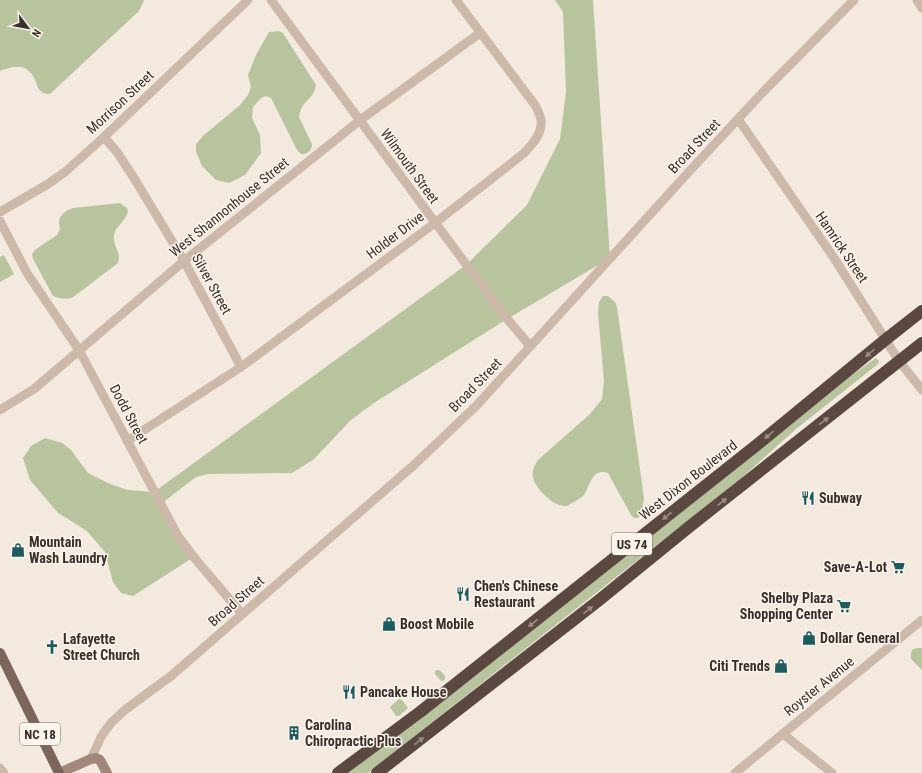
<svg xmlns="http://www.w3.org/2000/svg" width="922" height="773" font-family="'Roboto Condensed',sans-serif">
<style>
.green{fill:#b8c49e}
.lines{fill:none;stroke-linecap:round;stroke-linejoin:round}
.street{stroke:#cdb9aa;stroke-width:9}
.secondary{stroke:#a1887b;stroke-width:10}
.primary{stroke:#7c655a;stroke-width:10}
.highway{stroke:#5b4840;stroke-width:12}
.oneway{fill:#9b8d85}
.labels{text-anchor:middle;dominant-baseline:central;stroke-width:3;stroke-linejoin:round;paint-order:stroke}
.shield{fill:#fbf4ec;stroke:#746964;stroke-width:1}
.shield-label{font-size:13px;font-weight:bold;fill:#3a2e2a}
.street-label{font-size:14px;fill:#3a2e2a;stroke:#fbf4ec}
.poi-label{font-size:14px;font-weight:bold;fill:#3a2e2a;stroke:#fbf4ec;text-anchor:start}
</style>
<rect width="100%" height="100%" fill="#f4e9df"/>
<g class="green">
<path d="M0 0H144L139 11 50 94C46 94 43 94 41 91 37 89 37 83 35 80 28 63 15 65 0 71Z"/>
<path d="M555 0H593L610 258 507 319 374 403 351 420 313 460 292 473 208 474 196 477 161 504 194 557 133 596 121 593 113 582 105 552 87 531 58 513 30 480 23 458 31 446 45 438 62 443 71 450 88 473 110 484 128 490 154 492 466 265 527 205 560 139 566 92 563 12Z"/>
<path d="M279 31 283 33 316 85C316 86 314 91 314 92 309 101 300 104 299 117L312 144C312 150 309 152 305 154H301L297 150 271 98 266 96 261 98 253 107 252 118 260 135 261 153 245 175 229 183 216 180 202 166 196 152V144L204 135 240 105 248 95 251 87 248 75 256 55 269 32Z"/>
<path d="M120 203 127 208 128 212C127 215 125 218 123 221 119 226 114 230 114 237 113 248 122 252 118 263L72 298C65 299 60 299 53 296L33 259 32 254 36 249 57 235 60 229 59 223 60 217 66 211 73 208Z"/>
<path d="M4 255 14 274 0 282V257Z"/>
<path d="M603 296H608L616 303 618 314 644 498C643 505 643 512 638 518H634L631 515 608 473C591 467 590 488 583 496 581 498 569 505 567 506 555 508 535 489 533 477 532 470 534 466 538 460L590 414 602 399 604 381 598 313 599 302Z"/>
<path d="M876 358 879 361 878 364 796 429 739 480 368 773H349L839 384Z"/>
<path d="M918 648H922V670L911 659V653L913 649Z"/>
<path d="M436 670H438C441 671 446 675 445 679L443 681H441L435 674V672Z"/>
<path d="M399 699 402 700 408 708 399 716H396L390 707 398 700Z"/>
</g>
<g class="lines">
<g class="street">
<path d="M271 0 499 309 530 346"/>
<path d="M917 0 922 8"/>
<path d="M738 119 834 258 899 361 922 390"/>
<path d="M104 137 117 152 134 178 184 261 241 367"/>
<path d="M0 212 48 184 65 172 104 137 248 0"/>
<path d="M0 221 27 273 79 350 178 536 197 561 242 614"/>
<path d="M0 410 34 389 184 261 359 121 480 33"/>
<path d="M127 441 241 367 435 223 523 154C532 145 543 133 541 120 540 114 537 109 535 105L456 0"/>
<path d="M783 734 832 773"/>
<path d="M91 759 101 737 105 731 112 722 126 709 171 676 414 465 477 405 685 176 762 93 854 0"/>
<path d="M0 768 4 773"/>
<path d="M735 773 922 620"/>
</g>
<path class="secondary" d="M59 773 91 759 96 758 100 760 107 773"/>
<path class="primary" d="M0 653 59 773"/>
<g class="highway">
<path d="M338 773 420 712 758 444 885 340 922 311"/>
<path d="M377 773 598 601 689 527 922 343"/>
</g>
</g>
<defs><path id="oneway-solid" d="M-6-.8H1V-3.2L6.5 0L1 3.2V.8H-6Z"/></defs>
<g class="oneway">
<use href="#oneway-solid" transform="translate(870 353) rotate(140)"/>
<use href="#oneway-solid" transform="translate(824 421) rotate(-38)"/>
<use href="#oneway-solid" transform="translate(769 435) rotate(141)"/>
<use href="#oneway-solid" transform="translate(722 502) rotate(-38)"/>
<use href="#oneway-solid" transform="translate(667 516) rotate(141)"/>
<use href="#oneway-solid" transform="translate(588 610) rotate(-38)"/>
<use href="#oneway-solid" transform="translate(533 623) rotate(142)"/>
<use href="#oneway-solid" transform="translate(419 741) rotate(-38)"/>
</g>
<defs>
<symbol id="restaurant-bare" viewBox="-9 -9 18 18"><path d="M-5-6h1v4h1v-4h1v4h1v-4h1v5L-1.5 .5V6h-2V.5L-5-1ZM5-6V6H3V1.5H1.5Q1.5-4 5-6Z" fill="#1d5b5e" stroke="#fbf4ec" stroke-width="2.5" paint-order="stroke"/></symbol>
<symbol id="shop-bare" viewBox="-9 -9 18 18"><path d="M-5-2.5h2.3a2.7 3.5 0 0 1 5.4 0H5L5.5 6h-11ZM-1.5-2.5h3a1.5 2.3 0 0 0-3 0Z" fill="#1d5b5e" stroke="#fbf4ec" stroke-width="2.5" paint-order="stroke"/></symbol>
<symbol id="supermarket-bare" viewBox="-9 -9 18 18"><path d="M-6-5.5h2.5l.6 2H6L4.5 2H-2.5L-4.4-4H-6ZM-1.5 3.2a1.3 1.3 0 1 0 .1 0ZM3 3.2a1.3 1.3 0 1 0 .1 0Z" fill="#1d5b5e" stroke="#fbf4ec" stroke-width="2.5" paint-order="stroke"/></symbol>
<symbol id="church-bare" viewBox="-9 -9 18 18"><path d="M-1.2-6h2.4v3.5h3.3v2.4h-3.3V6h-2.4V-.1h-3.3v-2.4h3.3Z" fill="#1d5b5e" stroke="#fbf4ec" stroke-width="2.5" paint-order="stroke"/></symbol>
<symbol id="building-bare" viewBox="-9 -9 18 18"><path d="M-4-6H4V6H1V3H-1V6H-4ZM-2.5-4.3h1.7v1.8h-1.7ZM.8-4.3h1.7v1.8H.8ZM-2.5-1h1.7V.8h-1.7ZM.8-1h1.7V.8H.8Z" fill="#1d5b5e" stroke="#fbf4ec" stroke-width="2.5" paint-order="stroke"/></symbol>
</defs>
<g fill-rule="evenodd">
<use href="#restaurant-bare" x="798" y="488" width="20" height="20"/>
<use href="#shop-bare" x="8" y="540" width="20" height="20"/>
<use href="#supermarket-bare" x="888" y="557" width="20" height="20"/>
<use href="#restaurant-bare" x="453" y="584" width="20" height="20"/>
<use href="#supermarket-bare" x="834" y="596" width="20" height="20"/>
<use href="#shop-bare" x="379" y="614" width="20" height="20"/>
<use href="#shop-bare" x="799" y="628" width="20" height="20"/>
<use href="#church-bare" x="42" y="637" width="20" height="20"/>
<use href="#shop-bare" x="771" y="656" width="20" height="20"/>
<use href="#restaurant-bare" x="339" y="682" width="20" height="20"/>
<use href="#building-bare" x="284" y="723" width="20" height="20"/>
</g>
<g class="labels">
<g class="shield">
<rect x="612" y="533" width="40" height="22" rx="3"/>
<rect x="20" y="723" width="40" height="22" rx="3"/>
</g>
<g class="shield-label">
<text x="632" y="544">US 74</text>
<text x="40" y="734">NC 18</text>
</g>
<g class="street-label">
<text transform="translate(120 102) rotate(-43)">Morrison Street</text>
<text transform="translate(694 146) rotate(-47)">Broad Street</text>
<text transform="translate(410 166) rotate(54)">Wilmouth Street</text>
<text transform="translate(229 207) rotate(-39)">West Shannonhouse Street</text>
<text transform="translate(395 235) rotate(-37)">Holder Drive</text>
<text transform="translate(842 247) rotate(56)">Hamrick Street</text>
<text transform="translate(212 284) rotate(61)">Silver Street</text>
<text transform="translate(475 385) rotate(-46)">Broad Street</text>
<text transform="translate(129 414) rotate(62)">Dodd Street</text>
<text transform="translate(688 480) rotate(-38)">West Dixon Boulevard</text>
<text transform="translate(236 601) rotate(-41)">Broad Street</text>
<text transform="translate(819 686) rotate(-39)">Royster Avenue</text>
</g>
<g class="poi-label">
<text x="819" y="498">Subway</text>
<text x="29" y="542">Mountain<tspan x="29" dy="16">Wash Laundry</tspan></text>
<text x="887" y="567" text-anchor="end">Save-A-Lot</text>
<text x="474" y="586">Chen's Chinese<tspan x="474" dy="16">Restaurant</tspan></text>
<text x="833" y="598" text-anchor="end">Shelby Plaza<tspan x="833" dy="16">Shopping Center</tspan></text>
<text x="400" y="624">Boost Mobile</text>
<text x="820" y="638">Dollar General</text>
<text x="63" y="639">Lafayette<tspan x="63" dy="16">Street Church</tspan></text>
<text x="770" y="666" text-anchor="end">Citi Trends</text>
<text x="360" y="692">Pancake House</text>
<text x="305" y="725">Carolina<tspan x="305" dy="16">Chiropractic Plus</tspan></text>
</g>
</g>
<g transform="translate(28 28) rotate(122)" stroke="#fbf4ec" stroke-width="3" paint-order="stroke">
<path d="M0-3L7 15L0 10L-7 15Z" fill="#3a2e2a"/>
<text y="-6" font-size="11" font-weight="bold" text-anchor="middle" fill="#3a2e2a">N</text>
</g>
</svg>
